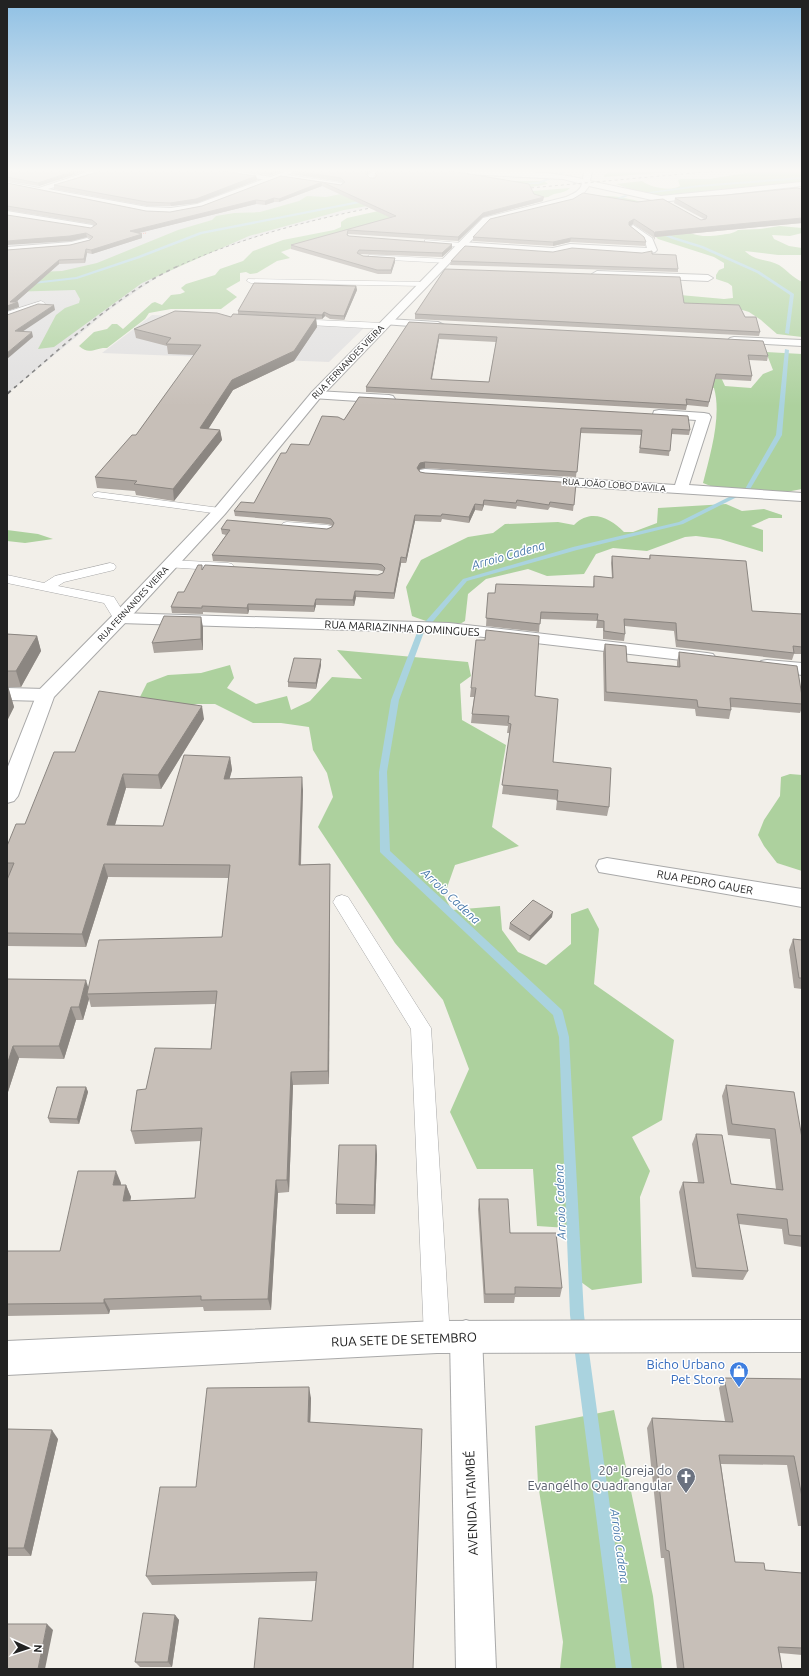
<svg xmlns="http://www.w3.org/2000/svg" width="809" height="1676" font-family="Ubuntu,sans-serif">
<style>
.residential{fill:#e0dfdf}
.forest{fill:#add19e}
.lines{fill:none;stroke-linecap:round;stroke-linejoin:round}
.stream{fill:#aad3df;fill-rule:evenodd}
.service-casing{stroke:#a9a9a9;stroke-width:1}
.minor-casing{stroke:#a9a9a9;stroke-width:2}
.tertiary-casing{stroke:#a9a9a9;stroke-width:2}
.path{stroke:#fa8072;stroke-width:1;stroke-dasharray:1 1;stroke-linecap:butt}
.service{fill:#fff;fill-rule:evenodd}
.minor{fill:#fff;fill-rule:evenodd}
.tertiary{fill:#fff;fill-rule:evenodd}
.rail-far2{stroke:#707070;stroke-width:1;stroke-dasharray:3 3;stroke-linecap:butt}
.rail-far1{stroke:#707070;stroke-width:1.5;stroke-dasharray:4 4;stroke-linecap:butt}
.rail{stroke:#707070;stroke-width:2;stroke-dasharray:5 5;stroke-linecap:butt}
.wall{fill:#aba49e;fill-rule:evenodd}
.shaded-wall{fill:#8b8681}
.building{fill:#c7bfb8;stroke:#8b8681;fill-rule:evenodd}
.labels{text-anchor:middle;dominant-baseline:central;stroke-width:3;stroke-linejoin:round;paint-order:stroke}
.far-street-label{font-size:9px;fill:#222;stroke:#fff}
.street-label{font-size:11px;fill:#222;stroke:#fff}
.water-label{font-size:12px;font-style:italic;fill:#4a7aab;stroke:#fff}
.near-street-label{font-size:13px;fill:#222;stroke:#fff}
.near-shop-label{font-size:13px;fill:#366cbe;stroke:#fff;text-anchor:end}
.near-worship-label{font-size:13px;fill:#5b616d;stroke:#fff;text-anchor:end}
</style>
<rect width="100%" height="100%" fill="#f2efe9"/>
<g class="residential">
<path d="M7 171H366L360 174 475 193 425 198 353 211 277 230 203 255 156 278 109 310 7 394Z"/>
<path d="M152 315 368 324 329 362 102 353Z"/>
</g>
<g class="forest">
<path d="M610 171H687L604 177V175Z"/>
<path d="M771 171H802V182L660 196 635 191 616 184 642 181C650 187 670 192 680 186L678 180 681 179H709L746 173Z"/>
<path d="M505 181H544L548 184 532 187 439 194 344 210 249 236 142 283 54 347 38 349 56 315 65 308 79 303 80 299 75 290 7 292V283L38 272 62 271 97 263 178 230 212 220 216 216 234 213 260 212 299 201 307 196 326 197 351 192Z"/>
<path d="M570 188C564 194 555 192 548 197 459 211 367 221 281 252L290 258 277 261 257 273 250 274 246 272 240 273V281L226 289 237 297 221 309H171L149 313 145 319 107 348C95 347 90 356 79 346L94 332 107 329 112 324H117L123 329 152 303 155 302 162 305 171 295 180 294 185 292 181 288 186 284 215 275 220 269 243 261 253 251 283 240 334 230 341 227V222L347 218 396 207 481 195Z"/>
<path d="M607 196C617 196 644 201 652 206 679 221 683 241 720 235 726 234 733 234 738 230L760 229 780 226 802 228V233L790 236 772 235 774 239 789 246 802 248V255H778L745 251C754 261 768 259 779 265 788 271 792 277 802 282V337L777 334 761 320 749 312 736 308 681 305 680 295 724 299 733 298 732 286 728 283 716 279V275L719 270 724 268V263L714 257 658 239 642 223 601 197Z"/>
<path d="M766 352 802 354V489L781 493 713 487 703 483C710 455 722 416 714 388L699 385 719 373 725 386 751 388 763 374 773 370Z"/>
<path d="M726 504 742 511 764 509 782 515V518H769L751 526 763 530V552L720 539 696 536 685 537 647 551 613 548 596 554 584 574 547 576 528 569 486 579 468 594 465 621C451 631 426 621 412 616L406 587 421 560 468 537 493 533 505 524 558 522 574 525C591 508 610 518 624 532H633L657 523 658 508Z"/>
<path d="M7 530 38 534 53 539 25 543 7 541Z"/>
<path d="M337 650 468 662 471 676 460 684 462 720 506 745 492 827 519 846 455 865 444 896 452 910 500 906 502 930 518 952 546 965 571 944V914L588 908 599 929 594 984 674 1040 662 1120 632 1137 650 1171 640 1197 642 1283 592 1290 570 1274 568 1228 537 1226 533 1169H477L450 1112 469 1069 443 1000 395 943 318 827 333 797 327 773 313 750 309 727 281 723H253L215 704H197L184 707 136 705 147 683 168 675 201 673 230 665 234 678 227 688 256 704 287 696 291 710 310 701 332 677 362 679Z"/>
<path d="M790 774 802 775V871L777 863 764 846 758 835 764 820 780 796 781 777Z"/>
<path d="M614 1410 653 1596 662 1669H560L563 1642 538 1484 535 1426Z"/>
</g>
<g class="lines">
<g class="stream">
<path d="M562 172 565 173 539 184H515L538 182Z"/>
<path d="M802 177V179L699 187 645 194 643 193 699 185Z"/>
<path d="M625 195 628 196 615 201 612 200Z"/>
<path d="M369 199 370 201 202 234 140 258 77 279 7 287V285L76 277 138 256 200 232Z"/>
<path d="M658 230 674 237 703 246 759 271 794 294 789 334 785 333 790 295 757 273 701 248 672 239 657 232Z"/>
<path d="M785 349 789 350 782 435 749 491 683 524 577 550 467 581 424 632 399 700 387 772 390 851 562 1010 563 1013 569 1037 584 1315 632 1669H616L570 1315 559 1037 553 1015 382 854 380 852 379 772 391 700 418 630 463 579 573 547 679 522 745 489 776 435Z"/>
</g>
<defs>
<g id="service">
<path d="M375 171H383L373 176 376 179 375 180H371L366 176Z"/>
<path d="M282 174 341 183 344 185 341 187 280 177 279 176Z"/>
<path d="M425 240 462 243 466 245 462 247 428 244H425Z"/>
<path d="M369 255 447 259 451 261 447 263 372 259 368 257Z"/>
<path d="M248 279 424 282 428 284 424 286 251 283 247 281Z"/>
<path d="M41 301 45 303 44 305 7 318V312Z"/>
<path d="M294 319 383 323 387 326 383 329 291 324 290 322 291 320Z"/>
<path d="M98 492 220 508 224 509 226 511 224 513 220 514 94 497 92 495 94 493Z"/>
<path d="M287 522 327 525 331 526 333 529 331 532 327 533 283 529 281 526 283 523Z"/>
<path d="M170 560 228 563 232 564 234 567 232 570 228 571 166 567 164 564 166 561Z"/>
<path d="M110 563 114 564 116 567 114 570 64 582 58 586 114 597 127 618 125 621H115L104 603 7 583V575L44 583 55 576Z"/>
<path d="M342 895 348 897 431 1028 450 1337 446 1346 437 1350 428 1346 424 1337 411 1029 333 902 336 897Z"/>
</g>
<g id="minor">
<path d="M90 171H102L101 173 48 189 147 207 171 208 197 204 269 177H275L276 179 202 208 171 214 147 213 7 186V182L39 188Z"/>
<path d="M7 211 92 225 96 228 92 231 7 217Z"/>
<path d="M633 225 652 238 657 250 655 252 642 255 572 250 553 254 462 248 457 245 462 242 553 248 570 244 647 248 645 241 629 228Z"/>
<path d="M87 238 92 241 90 243 71 248 7 253V247L71 242Z"/>
<path d="M597 271 708 275 713 278 708 281 593 276 592 274Z"/>
<path d="M387 319 438 322 444 325 438 328 383 324 382 322 383 320Z"/>
<path d="M734 337 802 340V346L730 342 728 340 730 338Z"/>
<path d="M316 391 389 395 393 396 395 399 393 402 389 403 312 398 310 395 312 392Z"/>
<path d="M659 410 704 413 709 414 711 417 689 485 802 493V501L425 477 420 476 418 473 420 470 425 469 675 485 696 420 654 417 653 414 654 411Z"/>
<path d="M120 613 449 623 707 653 713 654 716 658 713 662 707 663 449 633 120 623 114 622 111 618 114 614Z"/>
<path d="M767 660 802 663V675L761 669 758 665 761 661Z"/>
<path d="M7 688 45 689 52 691 54 695 52 699 45 701 7 700Z"/>
<path d="M607 858 802 889V907L599 872 596 866 599 860Z"/>
<path d="M466 1320 478 1324 482 1336 496 1669H456L450 1336 454 1324Z"/>
</g>
<g id="tertiary">
<path d="M218 171H236L271 177 286 171H297L272 181 222 173Z"/>
<path d="M442 171C486 170 540 169 583 179L584 171H592L590 181 661 196 802 182V186L661 202 589 186 581 197 572 201 489 222 320 398 225 514 126 622 54 697 18 796 14 801 7 803V769L38 691 114 614 215 508 312 392 483 218 566 197C572 194 580 192 582 184L563 179 446 173Z"/>
<path d="M802 1320V1352L437 1353 7 1375V1341L437 1321Z"/>
</g>
</defs>
<use href="#service" class="service-casing"/>
<use href="#minor" class="minor-casing"/>
<use href="#tertiary" class="tertiary-casing"/>
<path class="path" d="M137 234 147 233"/>
<use href="#service" class="service"/>
<use href="#minor" class="minor"/>
<use href="#tertiary" class="tertiary"/>
<g class="rail-far2">
<path d="M519 189 715 171"/>
<path d="M176 267C240 238 312 219 381 206"/>
</g>
<path class="rail-far1" d="M14 388C65 345 116 295 178 266"/>
<path class="rail" d="M7 394 15 387"/>
</g>
<g class="wall">
<path d="M7 171H85L39 186 7 181Z"/>
<path d="M245 171H282L271 175Z"/>
<path d="M292 171H372L367 174 370 178H375L376 177 375 173 534 194 543 201 483 217 458 241 348 234V235L349 236 452 248 442 257 359 254 363 256 395 258V262L391 274H378L291 249V245L391 218 322 186 279 202H274L265 205 256 204 138 233 142 238 92 254 87 253 85 263 59 264 16 302H18L19 307 7 311V250L70 245 90 240 91 239 87 237 71 241 95 226 92 224 7 210V183L146 211 170 212 202 206 281 176 341 185 343 183 341 182 292 174Z"/>
<path d="M256 176 257 180 197 203 171 206H147L54 189V185Z"/>
<path d="M802 189V223L655 237V240L653 237 633 224 630 226 646 242 645 246 570 242 553 246 473 241V237L573 199 701 220 704 219 674 203 675 198 726 195Z"/>
<path d="M553 252 642 253 652 254 678 269V272L450 265 451 261Z"/>
<path d="M356 286 357 290 344 320 330 319 325 316 322 319H316L317 327 294 361 233 390 208 429 220 430 222 440 174 501 136 495 135 491 97 488 95 477 136 435 194 355 168 354 167 346 136 338 134 329 231 317 238 314V311Z"/>
<path d="M684 303 745 317 760 332 759 336 415 319V314Z"/>
<path d="M409 322 768 356 767 361 749 360 752 376 751 381 715 379 708 407 687 405 686 410 366 392V387ZM439 339 496 342 489 382 431 379Z"/>
<path d="M359 397 690 430 689 435 671 434 669 456 639 453 641 435 580 433 576 477 425 468 420 469 419 471 420 472 425 473 576 483 573 511 550 507 548 510 517 506 516 509 484 505 482 511 475 510 469 523 442 519 441 522 415 521 406 563H401L394 599 356 597 354 606 316 605 314 612 249 610 248 614 203 612V614L172 613 171 607 184 592 202 565V569L378 575 383 573 384 572 382 571 378 570 213 561 212 555 226 535 222 534 221 529H327L332 527V526L331 525 327 524 235 516 234 511 254 503 286 453 309 445 344 420Z"/>
<path d="M650 555 752 611 802 614V654H794L792 660 676 647 674 631 625 626V634L624 641 603 639V628H596L597 621 540 619 539 632 486 626 488 593H495L593 587 594 576 612 578 611 563 612 556 649 559Z"/>
<path d="M203 627V650L154 653 152 643Z"/>
<path d="M7 634 37 636 41 651 21 687H8L14 707 7 721Z"/>
<path d="M605 644 627 662 677 666V662L679 652 802 696V708L800 713 731 707V710L729 719 696 716 695 709 604 701 603 653Z"/>
<path d="M321 665 316 689 288 687V682Z"/>
<path d="M471 688 535 696 553 762 609 807 607 816 556 810 557 800 502 794 510 733H507L508 726 471 723 472 714 474 697H470Z"/>
<path d="M204 719 161 789 126 788 115 825 163 826 230 757 232 770 229 779 303 790 301 865 330 864V878L329 1084 293 1085 289 1192 278 1193 271 1310 204 1311 203 1307 110 1310 109 1314 7 1316V1251H60L121 1183V1185H126L131 1197 130 1201 195 1198 201 1141 135 1144 131 1131 146 1089 211 1049 215 1004 91 1007 89 999 83 1020H76L64 1059 19 1058 7 1095V979L88 988 222 937 229 878 108 877 86 947 7 946V880L9 876H7V846L25 824 75 752Z"/>
<path d="M552 917 529 941 509 929 510 923Z"/>
<path d="M793 939 802 940V989L794 988 789 950Z"/>
<path d="M726 1085 802 1138V1247L784 1244 782 1229 739 1224 748 1271 743 1280 692 1277 679 1192 683 1182H698L692 1144 696 1134 731 1184 776 1189 770 1139 728 1135 722 1096Z"/>
<path d="M86 1087 88 1092 79 1124 50 1123 48 1118Z"/>
<path d="M376 1145 377 1155 375 1214H336V1204Z"/>
<path d="M479 1199 562 1288 560 1297H515L514 1303H484L478 1209Z"/>
<path d="M724 1378 802 1379V1526H798L787 1465 721 1464 735 1562 765 1570 802 1573V1655L780 1653 782 1669H677L664 1558H661L647 1428 652 1418 725 1421 719 1388Z"/>
<path d="M311 1398 310 1422 413 1669 312 1621 316 1581 152 1585 146 1576 196 1487Z"/>
<path d="M7 1429 58 1439 31 1556H7Z"/>
<path d="M175 1615 179 1620 172 1667H140L135 1662Z"/>
</g>
<g class="shaded-wall">
<path d="M74 171H85L39 186 38 183Z"/>
<path d="M273 171H282L271 175V172Z"/>
<path d="M367 171H372L365 176 364 172Z"/>
<path d="M256 176 257 180 197 203 171 206 170 203Z"/>
<path d="M322 182V186L279 202V199Z"/>
<path d="M544 197 543 201 483 217 458 241V237L483 213Z"/>
<path d="M274 198V202L265 205V201Z"/>
<path d="M256 200V204L131 235 130 231Z"/>
<path d="M802 218V223L655 237V232Z"/>
<path d="M634 219 633 224 628 227 629 222Z"/>
<path d="M86 233 87 237 71 241 7 245V241Z"/>
<path d="M142 234V238L92 254 91 250Z"/>
<path d="M571 238 570 242 553 246V242Z"/>
<path d="M452 244V248L442 257V253Z"/>
<path d="M86 249 87 253 85 263 84 259Z"/>
<path d="M395 258V262L391 274V270Z"/>
<path d="M59 260V264L15 303 18 302 19 307 7 311V306L10 302Z"/>
<path d="M356 286 357 290 344 320V316Z"/>
<path d="M54 305 55 310 16 336 15 331Z"/>
<path d="M324 312 325 316 322 319V315Z"/>
<path d="M316 318 317 327 294 361 233 390 202 439 200 428 232 380Z"/>
<path d="M32 332 33 337 7 359V353Z"/>
<path d="M439 334V339L431 384V379Z"/>
<path d="M220 430 222 440 174 501 173 489Z"/>
<path d="M425 462V468L420 469 417 474V468L420 463Z"/>
<path d="M484 500V505L482 511 483 505Z"/>
<path d="M475 504V510L469 523V517Z"/>
<path d="M415 515V521L406 563V558Z"/>
<path d="M401 557V563L394 599V593Z"/>
<path d="M355 591 356 597 354 606 353 600Z"/>
<path d="M316 599V605L314 612V606Z"/>
<path d="M248 604 249 610 248 614 247 608Z"/>
<path d="M201 617 203 627V650L201 639Z"/>
<path d="M37 636 41 651 21 687 16 671Z"/>
<path d="M321 659V665L316 689V683Z"/>
<path d="M8 686 14 707 7 721V688Z"/>
<path d="M202 706 204 719 161 789 158 775Z"/>
<path d="M230 757 232 770 226 792 224 779Z"/>
<path d="M123 774 126 788 111 838 107 825Z"/>
<path d="M302 777 303 790 300 878 299 865Z"/>
<path d="M104 864 108 877 86 947 82 934Z"/>
<path d="M330 864V878L329 1084 328 1071Z"/>
<path d="M553 912 552 917 529 941 530 936Z"/>
<path d="M86 980 90 993 87 994 89 999 83 1020 79 1007Z"/>
<path d="M71 1007 76 1020 64 1059 59 1046Z"/>
<path d="M13 1046 19 1058 7 1095V1065Z"/>
<path d="M291 1072 293 1085 289 1192 287 1180Z"/>
<path d="M86 1087 88 1092 79 1124 77 1119Z"/>
<path d="M376 1145 377 1155 375 1214 374 1205Z"/>
<path d="M116 1171 121 1183 118 1197 113 1185Z"/>
<path d="M276 1180 278 1193 271 1310 268 1299Z"/>
<path d="M126 1185 131 1197 128 1213 123 1201Z"/>
<path d="M104 1299 110 1310 109 1314 104 1303Z"/>
<path d="M309 1387 311 1398 310 1433 308 1422Z"/>
<path d="M52 1430 58 1439 31 1556 24 1548Z"/>
<path d="M175 1615 179 1620 172 1667 168 1662Z"/>
<path d="M47 1624 53 1630 45 1669H38Z"/>
</g>
<g class="building">
<path d="M7 171H74L38 183 7 177Z"/>
<path d="M101 171H222L256 176 196 199 170 203 147 202 54 185Z"/>
<path d="M293 171H367L364 172 370 178H375L377 175 375 173 379 171H447L458 172 529 184 534 194 544 197 483 213 458 237 348 230 347 235 349 236 452 244 442 253 359 250 357 253 363 256 395 258 391 270H377L291 245 396 216 322 182 279 199 274 198 265 201 256 200 130 231 142 234 91 250 86 249 84 259 59 260 10 302H18L7 306V250L70 245 90 240 93 237 86 233 70 236 7 241V215L91 228 97 224 92 220 7 206V183L146 211 170 212 202 206 281 176 341 185 345 182 341 178Z"/>
<path d="M797 188 802 189V218L655 232V236L654 232 634 219 629 222V225L644 237 646 242 571 238 553 242 473 237 490 219 573 199 583 193 637 202 663 199 701 220 706 219 707 216 675 198 726 195Z"/>
<path d="M465 246 553 252 572 248 642 253 652 251V254L676 255 678 269 451 261Z"/>
<path d="M445 269 680 277 684 303 739 305 745 317H756L760 332 415 314Z"/>
<path d="M254 283 356 286 344 316 330 315 324 312 322 315 238 311Z"/>
<path d="M38 304 54 305 15 331 32 332 7 353V315Z"/>
<path d="M175 311 217 313 231 317 233 314 316 318 294 351 232 380 200 428 220 430 173 489 134 484 137 481 95 477 132 435H136L201 345 166 344 171 338 134 329Z"/>
<path d="M409 322 763 341 768 356 748 355 752 376 716 374 709 402 686 399 687 405 366 387ZM439 334 497 337 489 382 431 379Z"/>
<path d="M359 397 688 416 690 430 672 429 670 451 640 448 642 430 581 428 577 472 425 462 420 463 417 468 420 472 425 473 576 483 574 505 550 502 549 505 517 500 516 503 484 500 483 505 475 504 469 517 442 514 441 516 415 515 406 558 401 557 394 593 355 591 353 600 316 599 314 606 248 604 247 608 202 606V608L171 607 178 592H184L198 565H202V570L205 565 378 575 383 573 385 568 382 565 378 564 212 555 230 530 221 529 227 520 327 529 332 527 334 523 331 519 327 518 234 511 241 502 254 503 281 453H286L291 444 309 445 322 416 338 417 344 420Z"/>
<path d="M650 555 746 561 752 611 802 614V647L793 646 794 653 677 640 676 623 624 619 625 634 604 631V621L597 620 598 614 541 612 540 624 486 618 488 593H495L496 584 594 587V576L613 578 612 556 650 559Z"/>
<path d="M164 616 201 617V639L152 643Z"/>
<path d="M486 630 539 636 535 696 558 699 553 762 611 768 609 807 557 801 558 790 502 785 511 724 508 723 509 716 472 714 476 688H471L476 640H485Z"/>
<path d="M7 634 37 636 16 671H7Z"/>
<path d="M605 644 626 646 627 662 680 667 679 652 797 666 802 696V704L730 698 731 710 698 707 697 700 606 692Z"/>
<path d="M294 658 321 659 316 683 288 682Z"/>
<path d="M99 691 202 706 158 775 123 774 107 825 163 826 184 755 230 757 224 779 302 777 299 865 330 864 328 1071 291 1072 287 1180H276L268 1299 201 1300V1296L104 1299V1303L7 1304V1251H60L78 1171H116L113 1185H126L123 1201 195 1198 202 1128 131 1131 137 1090 146 1089 155 1048 211 1049 217 991 87 994 99 940 222 937 230 865 104 864 82 934 7 933V880L14 863H7V846L16 824H25L54 752H75Z"/>
<path d="M533 900 553 912 530 936 510 923Z"/>
<path d="M793 939 802 940V978H799Z"/>
<path d="M7 979 86 980 79 1007H71L59 1046H13L7 1065Z"/>
<path d="M726 1085 794 1092 802 1138V1236L789 1235 787 1219 737 1214 748 1271 696 1268 683 1182 704 1183 696 1134 722 1135 731 1184 783 1190 775 1129 732 1124Z"/>
<path d="M57 1087H86L77 1119 48 1118Z"/>
<path d="M339 1145H376L374 1205 336 1204Z"/>
<path d="M479 1199H508L510 1233H556L562 1288 515 1287V1294H485Z"/>
<path d="M724 1378 802 1379V1497L794 1456 719 1455 735 1562 764 1563 765 1570 802 1573V1648L778 1647 782 1669H684L669 1551 666 1550 652 1418 733 1422Z"/>
<path d="M309 1387 308 1422 422 1429 413 1669H254L259 1618 312 1621 317 1572 146 1576 160 1487H196L207 1388Z"/>
<path d="M7 1429 52 1430 24 1548H7Z"/>
<path d="M143 1613 175 1615 168 1662H135Z"/>
<path d="M7 1624H47L38 1669H7Z"/>
</g>
<linearGradient id="sky" x2="0" y2="1"><stop stop-color="#8fc0e4"/><stop offset="0.42" stop-color="#f9f8f5"/><stop offset="1" stop-color="#f9f8f5" stop-opacity="0"/></linearGradient>
<rect width="809" height="406" fill="url(#sky)"/>
<defs>
<symbol id="shop-pin" viewBox="-11 -11 22 30"><path d="M0 17L-7.5 6A9.5 9.5 0 1 1 7.5 6Z" fill="#3f7fe0" stroke="#fff"/><path d="M-5-2.5h2.3a2.7 3.5 0 0 1 5.4 0H5L5.5 6h-11ZM-1.5-2.5h3a1.5 2.3 0 0 0-3 0Z" fill="#fff"/></symbol>
<symbol id="church-pin" viewBox="-11 -11 22 30"><path d="M0 17L-7.5 6A9.5 9.5 0 1 1 7.5 6Z" fill="#6b7280" stroke="#fff"/><path d="M-1.2-6h2.4v3.5h3.3v2.4h-3.3V6h-2.4V-.1h-3.3v-2.4h3.3Z" fill="#fff"/></symbol>
</defs>
<g fill-rule="evenodd">
<use href="#shop-pin" x="728" y="1360" width="22" height="30"/>
<use href="#church-pin" x="675" y="1466" width="22" height="30"/>
</g>
<g class="labels">
<g class="far-street-label">
<text transform="translate(348 362) rotate(-46)">RUA FERNANDES VIEIRA</text>
<text transform="translate(614 485) rotate(4)">RUA JOÃO LOBO D'AVILA</text>
<text transform="translate(133 604) rotate(-47)">RUA FERNANDES VIEIRA</text>
</g>
<g class="street-label">
<text transform="translate(402 628) rotate(3)">RUA MARIAZINHA DOMINGUES</text>
<text transform="translate(705 882) rotate(10)">RUA PEDRO GAUER</text>
</g>
<g class="water-label">
<text transform="translate(508 555) rotate(-16)">Arroio Cadena</text>
<text transform="translate(451 896) rotate(43)">Arroio Cadena</text>
<text transform="translate(560 1202) rotate(-92)">Arroio Cadena</text>
<text transform="translate(620 1546) rotate(82)">Arroio Cadena</text>
</g>
<g class="near-street-label">
<text transform="translate(404 1339) rotate(-2)">RUA SETE DE SETEMBRO</text>
<text transform="translate(471 1503) rotate(-92)">AVENIDA ITAIMBÉ</text>
</g>
<g class="near-shop-label">
<text x="725" y="1364">Bicho Urbano<tspan x="725" dy="15">Pet Store</tspan></text>
</g>
<g class="near-worship-label">
<text x="672" y="1470">20ª Igreja do<tspan x="672" dy="15">Evangélho Quadrangular</tspan></text>
</g>
</g>
<rect width="809" height="1676" fill="none" stroke="#222222" stroke-width="16"/>
<g transform="translate(28 1648) rotate(93)" stroke="#ffffff" stroke-width="3" paint-order="stroke">
<path d="M0-3L7 15L0 10L-7 15Z" fill="#222222"/>
<text y="-6" font-size="11" font-weight="bold" text-anchor="middle" fill="#222222">N</text>
</g>
</svg>
